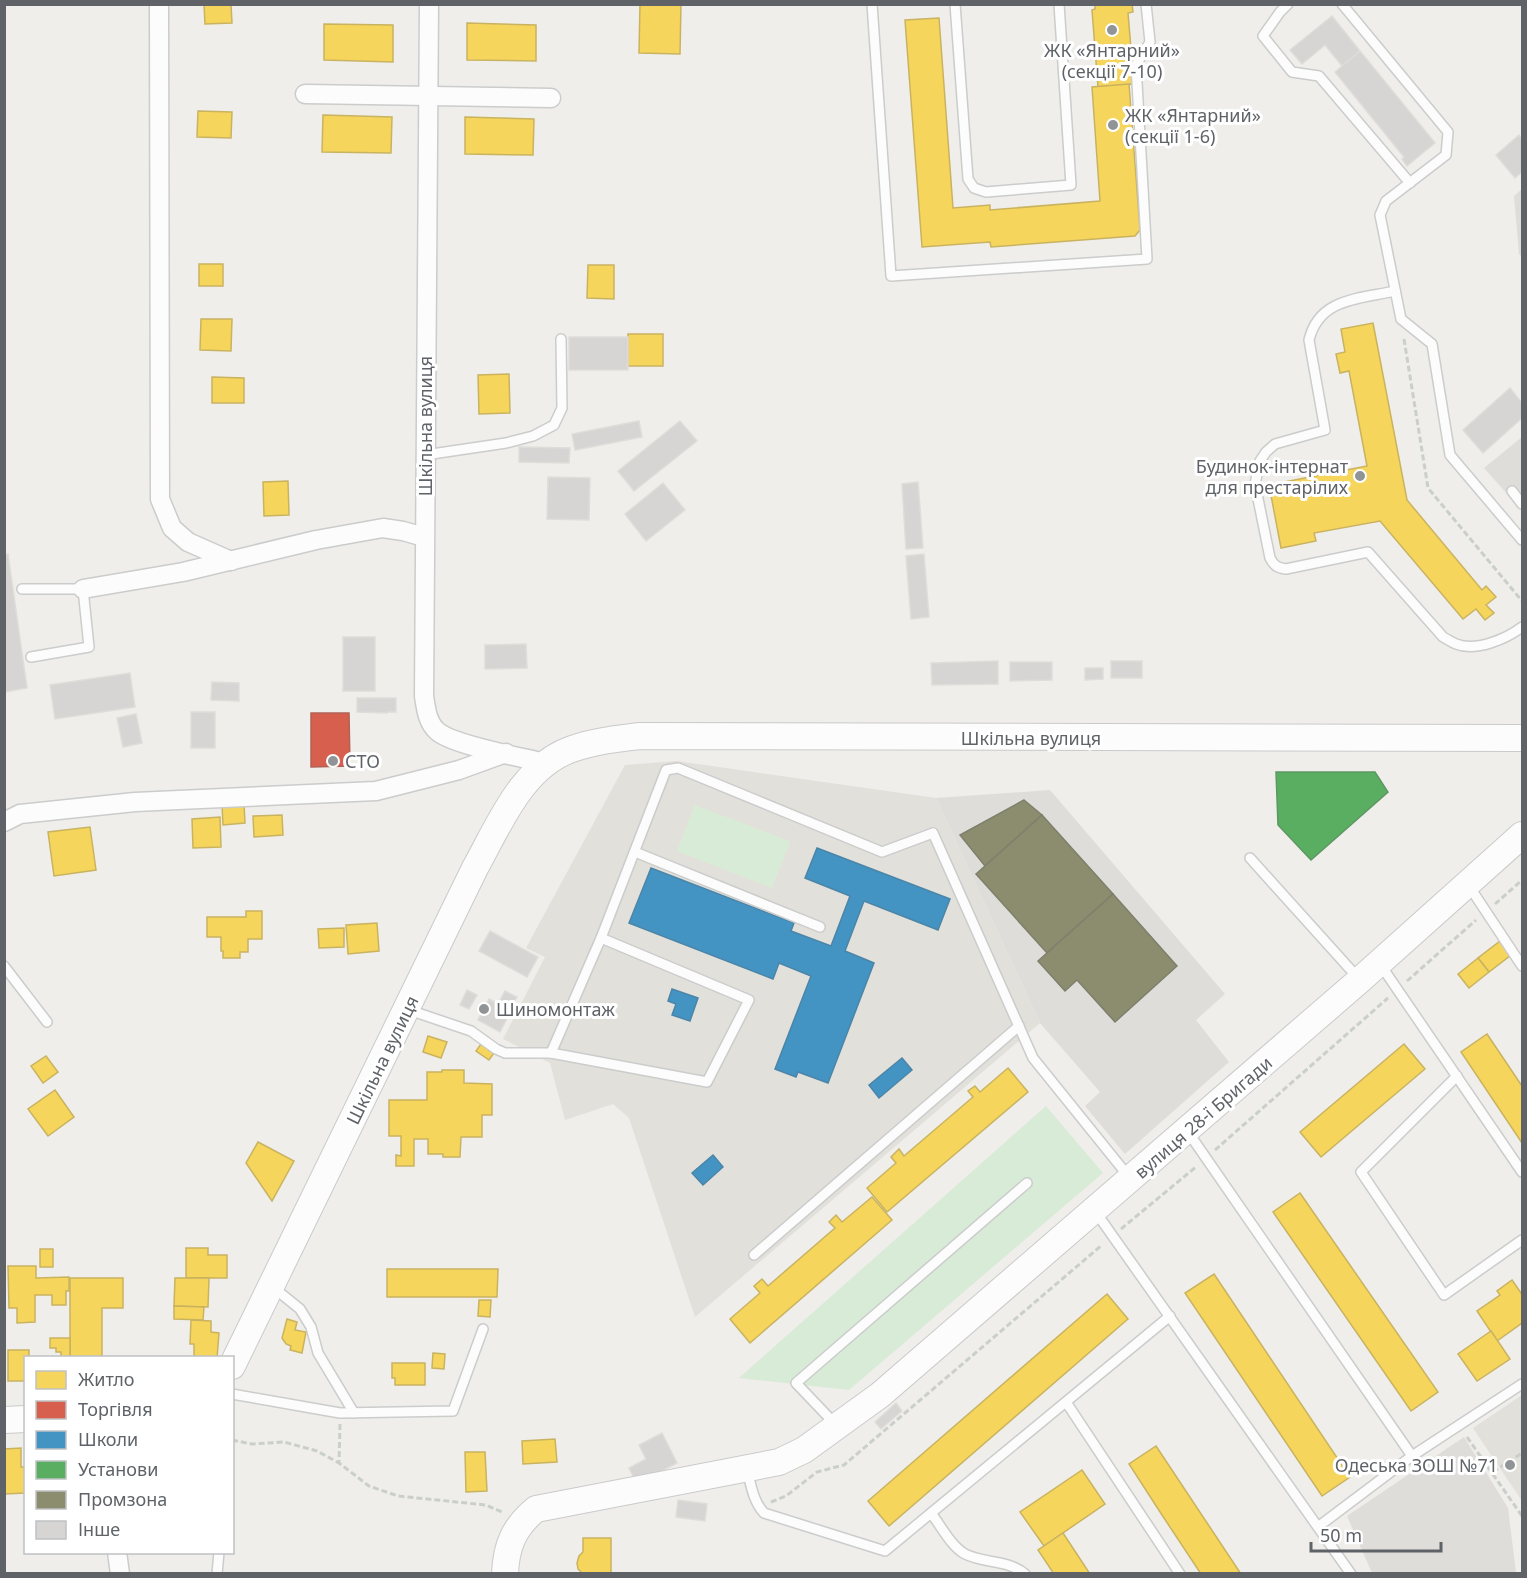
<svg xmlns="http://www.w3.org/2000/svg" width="1527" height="1578" font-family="'Noto Sans',sans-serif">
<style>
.industrial{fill:#dfddda}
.education{fill:#e2e0da}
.green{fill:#d8ebd6}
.homes{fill:#f6d55c;stroke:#c9b360;stroke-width:1.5}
.shops{fill:#d6604d;stroke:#b26155;stroke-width:1.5}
.schools{fill:#4393c3;stroke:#4b85a8;stroke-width:1.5}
.public{fill:#5aae61;stroke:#5c9863;stroke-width:1.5}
.industry{fill:#8c8c6e;stroke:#7e806c;stroke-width:1.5}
.building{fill:#d6d5d3;stroke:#deddd9;stroke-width:1.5}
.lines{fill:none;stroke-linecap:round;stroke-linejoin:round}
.lane-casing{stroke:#cbcccc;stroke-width:12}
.street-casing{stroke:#cbcccc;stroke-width:21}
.secondary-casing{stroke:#cacacb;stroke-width:28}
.path{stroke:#cacfcc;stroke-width:3;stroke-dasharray:6 3;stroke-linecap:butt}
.lane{stroke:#fdfcfc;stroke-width:9}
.street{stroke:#fdfcfc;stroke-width:18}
.secondary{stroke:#fdfcfc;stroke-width:26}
.poi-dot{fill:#919496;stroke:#fff;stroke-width:2}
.labels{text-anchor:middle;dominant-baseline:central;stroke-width:6;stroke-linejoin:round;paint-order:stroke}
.poi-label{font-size:18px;fill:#5f6368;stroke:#fff;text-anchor:start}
.street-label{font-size:18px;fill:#5f6368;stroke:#fff}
</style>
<rect width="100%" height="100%" fill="#efeeea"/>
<g class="industrial">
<path d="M1522 189V257L1519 254 1514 196Z"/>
<path d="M1522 437V501L1517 505 1484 468Z"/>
<path d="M1050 790 1225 994 1196 1020 1229 1062 1125 1154 1085 1106 1100 1092 1040 1023 936 798Z"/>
<path d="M1464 1437 1508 1508 1516 1573H1372L1347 1516Z"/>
</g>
<g class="education">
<path d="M677 761 936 798 1040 1023 695 1317 629 1118 613 1104 565 1120 550 1063 503 1039 545 957 526 948 625 765Z"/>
<path d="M1522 1395V1501L1473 1428Z"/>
</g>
<g class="green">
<path d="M695 805 790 841 772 888 677 851Z"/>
<path d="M1046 1106 1103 1173 849 1390 739 1378Z"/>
</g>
<g class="homes">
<path d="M204 4H231L232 23 205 24Z"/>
<path d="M640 4H681L680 54 639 53Z"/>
<path d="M1095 4H1132L1133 12 1128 13 1134 84 1098 87 1092 10 1095 9Z"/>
<path d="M939 18 953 208 990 205V210L1100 201 1092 87 1129 84 1140 230 1135 236 991 247 990 242 922 247 905 20Z"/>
<path d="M467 23 536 25V61L467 60Z"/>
<path d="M324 24 393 25V62L324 60Z"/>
<path d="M198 111 232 112 231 138 197 137Z"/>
<path d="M323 115 392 117 391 153 322 152Z"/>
<path d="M465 117 534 119 533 155 465 154Z"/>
<rect x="199" y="264" width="24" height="22"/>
<path d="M588 265H614V299L587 298Z"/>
<path d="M201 319H232L231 351 200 350Z"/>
<path d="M1373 323 1407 500 1482 590 1486 586 1496 597 1486 605 1494 613 1485 620 1476 609 1463 619 1380 521 1314 533 1316 541 1281 548 1269 485 1367 466 1349 371 1340 373 1336 354 1345 352 1341 329Z"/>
<rect x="628" y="334" width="35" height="32"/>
<path d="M509 374 510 413 479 414 478 375Z"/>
<path d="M212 377 244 378V403H212Z"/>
<path d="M288 481 289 515 264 516 263 482Z"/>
<path d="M244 804 245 823 223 825 222 805Z"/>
<path d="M282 815 283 835 254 837 253 816Z"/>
<path d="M220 817 221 847 193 848 192 819Z"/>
<path d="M90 827 96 870 54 876 48 832Z"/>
<path d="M246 911H262V939H248V952H240V958H223V951H221V937H207V917H246Z"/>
<path d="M377 923 379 951 348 954 346 925Z"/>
<path d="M344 928V947L319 948 318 929Z"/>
<path d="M1500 941 1511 955 1489 972 1478 958Z"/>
<path d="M1478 958 1489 972 1469 988 1458 974Z"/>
<path d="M1487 1034 1522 1086V1143L1461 1052Z"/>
<path d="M428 1036 447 1042 441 1058 423 1052Z"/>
<path d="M481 1044 494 1053 489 1060 476 1051Z"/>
<path d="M1404 1044 1425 1069 1321 1157 1300 1132Z"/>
<path d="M46 1056 58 1072 43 1083 31 1066Z"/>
<path d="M1008 1068 1028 1092 887 1212 867 1188 896 1163 891 1157 899 1149 904 1156 973 1097 968 1091 975 1086 980 1092Z"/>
<path d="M442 1070H464V1083L492 1084V1115H482V1137H461L460 1157H443V1154H428V1139H414V1166H396V1155L401 1156V1136H389V1100H427V1072H442Z"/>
<path d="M55 1090 74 1117 48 1136 28 1109Z"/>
<path d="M258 1142 294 1161 272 1201 246 1163Z"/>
<path d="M1300 1193 1438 1392 1411 1411 1273 1212Z"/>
<path d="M872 1197 892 1220 750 1343 730 1319 760 1293 754 1286 762 1279 768 1286 835 1228 829 1222 836 1215 842 1222Z"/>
<path d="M186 1248H208V1255H227V1278H186Z"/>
<rect x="40" y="1249" width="13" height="18"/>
<path d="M8 1266H36V1278L69 1277V1291H66V1305H52V1295H35V1322L17 1323V1308H9Z"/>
<path d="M387 1269H498L497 1297H387Z"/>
<path d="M1214 1274 1350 1477 1322 1496 1185 1293Z"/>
<path d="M70 1278H123V1308H102V1358H70Z"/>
<path d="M175 1278H209L208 1307 174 1306Z"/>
<path d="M1512 1280 1521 1293 1522 1292V1323L1497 1341 1477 1311 1500 1295 1497 1291Z"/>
<path d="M1107 1294 1128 1319 889 1526 868 1501Z"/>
<path d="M479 1300H491L490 1317 478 1316Z"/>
<path d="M174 1306 204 1307 203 1320 174 1319Z"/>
<path d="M287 1319 297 1322 295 1330 306 1332 302 1353 290 1350 291 1346 286 1344 282 1338Z"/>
<path d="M191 1320 211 1321V1332L219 1333 217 1358H194V1344H190Z"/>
<path d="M1491 1331 1510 1359 1477 1381 1458 1354Z"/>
<path d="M50 1338H70V1358H61V1352H56V1348H50Z"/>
<path d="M8 1350H29V1358H26V1381H8Z"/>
<path d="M433 1353 445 1354 444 1369 432 1368Z"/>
<path d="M392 1363H425V1385H395V1378H392Z"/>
<path d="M555 1439 557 1462 523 1464 522 1441Z"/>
<path d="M1156 1446 1241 1574H1201L1162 1515 1129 1464Z"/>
<path d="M21 1448V1467H26V1493L4 1494V1449Z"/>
<path d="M465 1452H485L487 1491 466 1492Z"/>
<path d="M1082 1470 1105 1504 1044 1546 1020 1512Z"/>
<path d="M1063 1533 1090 1574H1054L1038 1550Z"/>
<path d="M583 1538H611V1574H583L578 1569 577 1563 579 1556 583 1552Z"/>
</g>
<path class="shops" d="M311 713H349L350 766 311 767Z"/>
<g class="schools">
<path d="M817 848 950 899 938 930 864 901 845 951 874 963 828 1083 798 1072 796 1077 775 1069 811 976 779 963 773 979 629 923 651 868 794 923 791 931 831 946 850 896 805 878Z"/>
<path d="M672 989 698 998 690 1021 672 1015 676 1004 668 1001Z"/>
<path d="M902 1058 912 1070 879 1098 869 1085Z"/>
<path d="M713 1155 723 1167 703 1185 692 1173Z"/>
</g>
<path class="public" d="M1276 772H1375L1388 792 1311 860 1278 825Z"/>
<g class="industry">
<path d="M1024 800 1042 815 985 866 960 835Z"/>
<path d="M1042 815 1113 894 1047 953 976 874Z"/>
<path d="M1113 894 1177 966 1115 1022 1077 980 1065 991 1038 961Z"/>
</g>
<g class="building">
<path d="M1332 16 1360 51 1342 66 1325 45 1302 64 1290 50Z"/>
<path d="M1360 51 1435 143 1407 166 1402 159 1404 157 1335 72Z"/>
<path d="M1519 135 1522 139V172L1515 178 1496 155Z"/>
<rect x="569" y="337" width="59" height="33"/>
<path d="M1510 388 1522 403V418L1483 453 1463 430Z"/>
<path d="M639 421 642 437 575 450 572 434Z"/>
<path d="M680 421 697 441 634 491 618 471Z"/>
<path d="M519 447 570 448 569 463 519 462Z"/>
<path d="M548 477 590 478 589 520 547 519Z"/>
<path d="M918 482 923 548 906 549 902 484Z"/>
<path d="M663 483 685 510 646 541 625 514Z"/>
<path d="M8 554 27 688 4 692V555Z"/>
<path d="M924 554 929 617 911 619 906 556Z"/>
<rect x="343" y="637" width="32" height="54"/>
<path d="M526 644 527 668 485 669V645Z"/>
<path d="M998 661V684L932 685 931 663Z"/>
<rect x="1111" y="661" width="31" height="17"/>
<path d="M1010 662H1052V680L1010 681Z"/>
<path d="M1085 668H1103V679L1085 680Z"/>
<path d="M130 673 135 707 55 719 50 685Z"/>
<path d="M212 682 239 683V701L211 700Z"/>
<path d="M357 698H396V712H387V713L357 712Z"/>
<rect x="191" y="712" width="24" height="36"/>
<path d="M136 714 142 743 123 747 117 718Z"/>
<path d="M490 931 538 957 527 977 479 951Z"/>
<path d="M467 990 477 995 469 1009 460 1005Z"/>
<path d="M505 991 517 997 511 1008 499 1002Z"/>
<path d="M489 999 511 1011 500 1032 478 1020Z"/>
<path d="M896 1403 902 1411 881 1429 875 1422Z"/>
<path d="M662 1433 677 1463 637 1484 629 1468 646 1459 639 1445Z"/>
<path d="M678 1500 707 1504 705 1521 676 1517Z"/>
</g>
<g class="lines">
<defs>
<g id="lane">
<path d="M872 4 891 276 1147 259 1136 65 1150 42 1146 4"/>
<path d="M955 4 968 179 974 188 986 192 1071 185 1059 4"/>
<path d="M1288 4 1280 12 1263 36 1292 72 1319 76 1410 183"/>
<path d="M1342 4 1448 132 1446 155 1386 201 1380 215 1401 319 1432 344 1450 455 1522 540"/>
<path d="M1395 291C1359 299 1319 298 1309 340L1325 430 1275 444 1266 452 1260 461 1255 484 1270 558C1274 566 1278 568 1286 569L1368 552 1443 637C1447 639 1451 642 1456 644 1476 652 1506 639 1522 627"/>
<path d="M425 455 506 443 533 436 554 425 562 408 561 339"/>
<path d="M1512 491 1522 504"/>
<path d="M22 589H83L89 647 31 657"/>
<path d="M635 852 820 927"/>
<path d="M1250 858 1359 979"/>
<path d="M1469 886 1522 966"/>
<path d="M1380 964 1522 1172"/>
<path d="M4 966 47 1022"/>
<path d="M409 1010 471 1031 496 1049 505 1053H551L707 1082 749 1000 601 938"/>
<path d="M551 1053 601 938 666 770 678 768 882 852 933 833 1033 1058 1129 1177"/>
<path d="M1457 1076 1361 1172 1444 1295 1522 1240"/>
<path d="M1188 1132 1412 1456"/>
<path d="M1095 1211 1351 1574"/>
<path d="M754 1255 1019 1026"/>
<path d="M274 1288 300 1309 311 1327 318 1353 354 1413"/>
<path d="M232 1394 340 1413 453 1411 483 1329"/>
<path d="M1066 1402 1180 1574"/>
<path d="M836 1425 796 1383 1027 1183"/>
<path d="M747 1469C751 1485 753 1501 764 1513L885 1551 1170 1316"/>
<path d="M931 1513C941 1526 951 1546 965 1554 985 1564 1007 1559 1025 1574"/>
<path d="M1319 1526 1412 1456 1522 1384"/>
<path d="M217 1574 219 1552"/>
</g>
<g id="street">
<path d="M159 4 160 499 172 528 188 542 231 561"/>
<path d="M429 4 424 696C426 708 427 722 437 731 452 745 521 757 545 763"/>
<path d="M305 94 551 98"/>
<path d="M83 589 183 572 316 540 383 528 403 531 424 537"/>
<path d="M4 822 20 814 135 802 376 791 459 770 506 753"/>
<path d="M117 1552 120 1574"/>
</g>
<g id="secondary">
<path d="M232 1366 475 868C499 825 522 766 572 749 594 741 617 739 640 736L1522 738"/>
<path d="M4 1420 26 1419"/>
<path d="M505 1574C506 1546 514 1527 536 1509L779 1462 804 1450 880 1395 1360 980 1522 835"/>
</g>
</defs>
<use href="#lane" class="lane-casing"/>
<use href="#street" class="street-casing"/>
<use href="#secondary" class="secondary-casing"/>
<g class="path">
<path d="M1404 339 1428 488 1522 601"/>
<path d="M1495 904 1522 880"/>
<path d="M1407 981 1476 920"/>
<path d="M1215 1150 1388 998"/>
<path d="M1121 1229 1197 1166"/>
<path d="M340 1424 339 1463 369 1486 398 1496 486 1505 504 1513"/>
<path d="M1467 1437 1522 1516"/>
<path d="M232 1440 252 1444 284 1442 317 1451 339 1463"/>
<path d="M1493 1472 1522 1453"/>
<path d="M771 1502 786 1496 817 1472 844 1465 1102 1245"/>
</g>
<use href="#lane" class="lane"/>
<use href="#street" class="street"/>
<use href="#secondary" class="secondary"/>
</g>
<g class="poi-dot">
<circle cx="1112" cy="30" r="6"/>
<circle cx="1113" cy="125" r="6"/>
<circle cx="1360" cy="476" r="6"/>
<circle cx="333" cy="761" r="6"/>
<circle cx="484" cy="1009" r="6"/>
<circle cx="1510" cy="1465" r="6"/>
</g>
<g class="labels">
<g class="poi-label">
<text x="1112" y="50" text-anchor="middle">ЖК «Янтарний»<tspan x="1112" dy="21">(секції 7-10)</tspan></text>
<text x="1125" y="115">ЖК «Янтарний»<tspan x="1125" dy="21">(секції 1-6)</tspan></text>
<text x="1348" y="466" text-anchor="end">Будинок-інтернат<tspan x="1348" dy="21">для престарілих</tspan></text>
<text x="345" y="761">СТО</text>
<text x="496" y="1009">Шиномонтаж</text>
<text x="1498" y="1465" text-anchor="end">Одеська ЗОШ №71</text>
</g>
<g class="street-label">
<text transform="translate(425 426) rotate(-90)">Шкільна вулиця</text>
<text x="1031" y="738">Шкільна вулиця</text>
<text transform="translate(382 1060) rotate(-64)">Шкільна вулиця</text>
<text transform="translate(1203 1117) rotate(-41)">вулиця 28-ї Бригади</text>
</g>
</g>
<rect width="1527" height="1578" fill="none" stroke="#5f6368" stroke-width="12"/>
<rect x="24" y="1356" width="210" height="198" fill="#ffffff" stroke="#bfc1c3" stroke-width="1.5"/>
<rect x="36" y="1371" width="30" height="18" fill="#f6d55c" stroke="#bfc1c3" stroke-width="1.5"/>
<text x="78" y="1386" font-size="18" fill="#5f6368">Житло</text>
<rect x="36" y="1401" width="30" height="18" fill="#d6604d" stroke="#bfc1c3" stroke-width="1.5"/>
<text x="78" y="1416" font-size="18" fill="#5f6368">Торгівля</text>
<rect x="36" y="1431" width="30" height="18" fill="#4393c3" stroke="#bfc1c3" stroke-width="1.5"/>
<text x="78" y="1446" font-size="18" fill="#5f6368">Школи</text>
<rect x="36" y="1461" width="30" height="18" fill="#5aae61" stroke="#bfc1c3" stroke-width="1.5"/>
<text x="78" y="1476" font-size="18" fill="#5f6368">Установи</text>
<rect x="36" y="1491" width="30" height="18" fill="#8c8c6e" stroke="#bfc1c3" stroke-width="1.5"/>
<text x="78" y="1506" font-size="18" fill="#5f6368">Промзона</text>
<rect x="36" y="1521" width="30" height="18" fill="#d6d5d3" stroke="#bfc1c3" stroke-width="1.5"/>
<text x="78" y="1536" font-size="18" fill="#5f6368">Інше</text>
<path d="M1311 1542v9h130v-9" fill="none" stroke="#5f6368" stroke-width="3"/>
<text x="1320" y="1542" font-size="18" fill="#5f6368" stroke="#ffffff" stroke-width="4.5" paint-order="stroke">50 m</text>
</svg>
